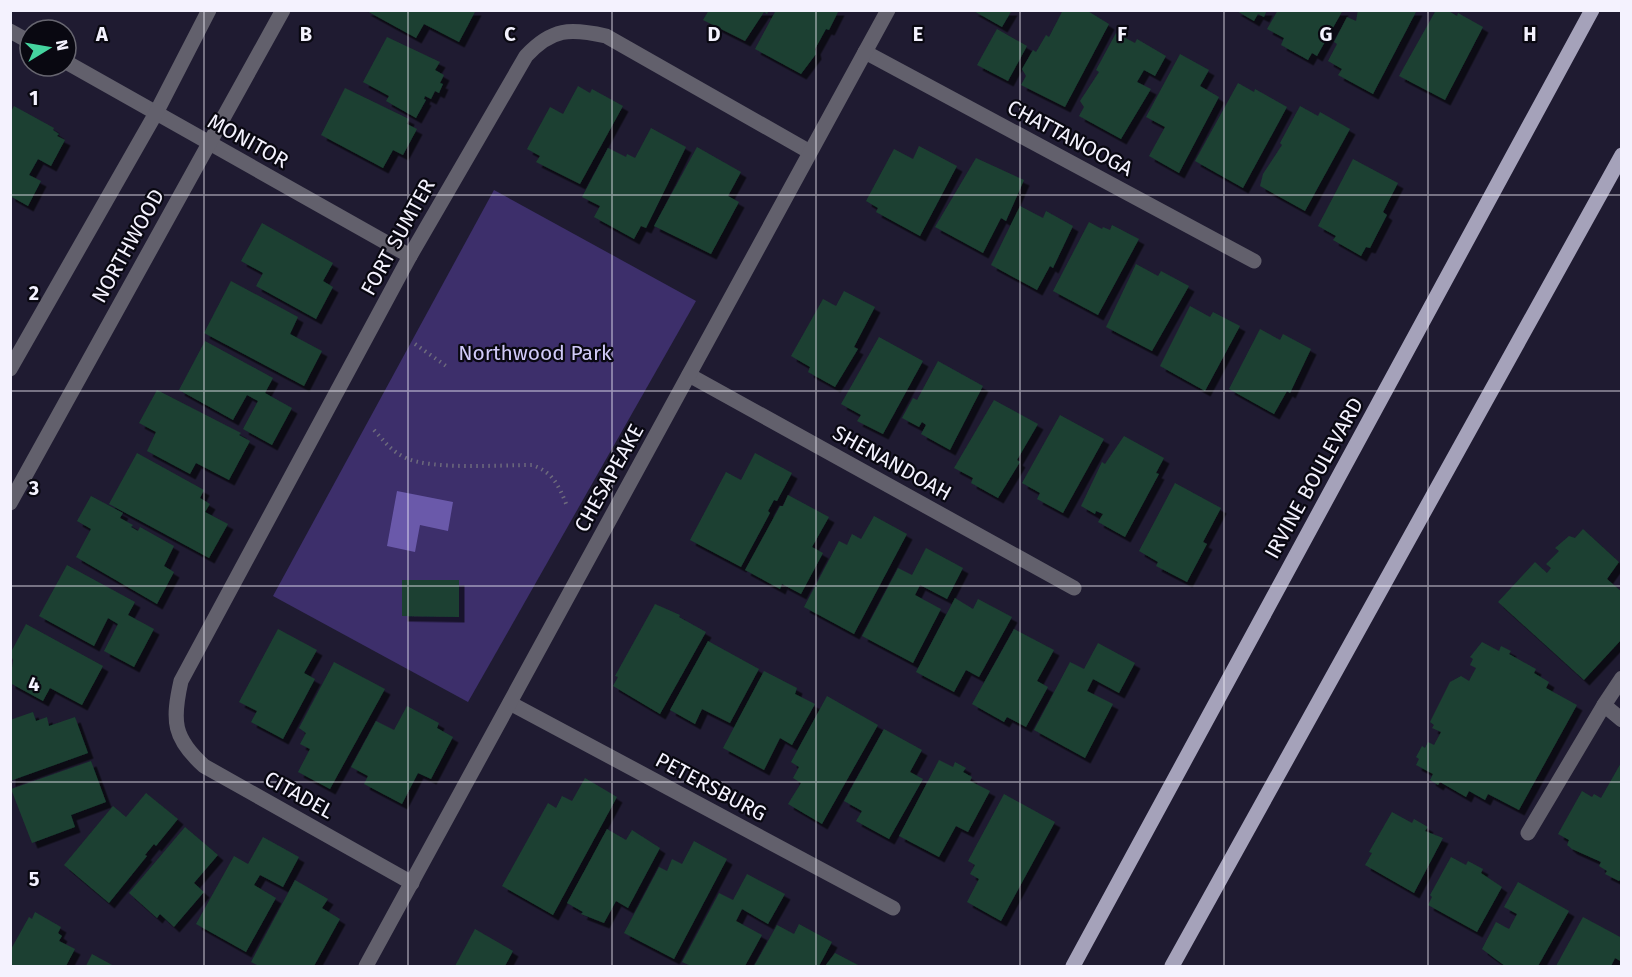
<svg xmlns="http://www.w3.org/2000/svg" width="1632" height="977" font-family="'Fira Sans',sans-serif">
<style>
.green{fill:#3d2f6b}
.water{fill:#6a59aa}
.building{fill:#1b4031;filter:url(#shadow)}
.lines{fill:none;stroke-linecap:round;stroke-linejoin:round}
.path{stroke:#6d6a7c;stroke-width:4;stroke-dasharray:1.5 4.5;stroke-linecap:butt}
.minor{stroke:#62606c;stroke-width:15}
.tertiary{stroke:#62606c;stroke-width:15}
.primary{stroke:#a5a2ba;stroke-width:15}
.grid{fill:none;stroke:#f4f2fe;stroke-width:1.5;stroke-opacity:0.55}
.labels{text-anchor:middle;dominant-baseline:central;stroke-width:4.5;stroke-linejoin:round;paint-order:stroke}
.street-label{font-size:21px;fill:#f4f2fe;stroke:#090811}
.park-label{font-size:21px;fill:#d1caf8;stroke:#090811}
.grid-label{font-size:20px;text-anchor:middle;font-weight:bold;fill:#f4f2fe;stroke:#090811;stroke-width:4.5;stroke-linejoin:round;paint-order:stroke}
</style>
<defs>
<filter id="shadow"><feDropShadow dx="5.5" dy="5.5" stdDeviation="0" flood-color="#0009"/></filter>
</defs>
<rect width="100%" height="100%" fill="#1f1b31"/>
<path class="green" d="M494 190 696 301 468 702 273 596Z"/>
<path class="water" d="M397 491 453 502 448 531 420 525 415 552 387 546Z"/>
<g class="building">
<path d="M365 10H476L459 42 424 24 416 38Z"/>
<path d="M709 10H769L767 14 764 12 745 41 703 20Z"/>
<path d="M776 10H839L829 30 826 29 815 49 816 54 801 74 755 49Z"/>
<path d="M972 10H1012L1002 27Z"/>
<path d="M1063 10H1086L1109 24 1065 107 1021 85 1026 76 1022 69 1033 50 1036 52 1046 35 1049 37Z"/>
<path d="M1235 10H1267L1264 17 1258 14 1254 21Z"/>
<path d="M1278 10H1343L1317 56 1312 53 1308 60 1281 45 1284 38 1267 29Z"/>
<path d="M1358 10H1417L1373 94 1338 75 1342 69 1328 61 1337 44 1334 42 1347 17 1356 21Z"/>
<path d="M1436 10H1447L1457 16 1458 13 1483 27 1445 100 1399 76Z"/>
<path d="M997 29 1027 46 1008 81 977 65Z"/>
<path d="M1116 33 1135 43 1137 39 1166 56 1155 76 1144 70 1137 82 1151 89 1121 139 1079 116 1084 107 1080 101 1099 72 1096 70Z"/>
<path d="M387 37 440 62 435 70 444 75 440 83 443 84 439 93 435 91 431 99 425 96 424 99 426 100 416 118 386 101 389 96 363 82Z"/>
<path d="M1180 54 1209 70 1200 86 1219 97 1179 173 1149 156 1165 127 1146 117Z"/>
<path d="M1238 83 1254 92 1255 89 1287 107 1243 188 1195 161Z"/>
<path d="M578 86 590 93 592 89 623 106 580 184 536 162 540 156 527 149 550 107 563 114Z"/>
<path d="M345 88 409 119 407 124 417 129 403 155 393 150 383 168 321 135Z"/>
<path d="M14 106 54 128 53 130 59 134 57 136 65 140 51 166 38 159 29 175 41 181 28 206 10 196V113Z"/>
<path d="M1300 106 1318 116 1320 112 1350 129 1305 211 1260 186 1263 174 1282 145 1280 143Z"/>
<path d="M651 128 686 147 646 228 641 226 634 239 594 217 600 206 582 197 608 148 626 157 627 154 635 158Z"/>
<path d="M919 146 957 166 920 236 876 212 878 208 866 201 894 149 913 159Z"/>
<path d="M697 147 741 172 728 196 739 202 711 254 654 226Z"/>
<path d="M976 158 1024 180 1006 221 1001 218 983 253 935 227Z"/>
<path d="M1353 159 1398 183 1383 212 1387 215 1370 248 1366 247 1361 256 1333 240 1336 236 1318 226Z"/>
<path d="M1020 206 1043 218 1046 211 1073 226 1053 268 1050 266 1037 290 991 265Z"/>
<path d="M1089 222 1102 229 1103 227 1110 230 1112 225 1139 239 1098 315 1053 291Z"/>
<path d="M262 223 333 263 323 281 333 287 316 319 256 286 263 273 241 261Z"/>
<path d="M1136 264 1158 276 1161 271 1189 286 1152 351 1106 327Z"/>
<path d="M231 281 298 317 290 334 322 351 304 386 204 333Z"/>
<path d="M844 291 875 307 854 347 858 349 835 387 808 372 810 367 791 356 823 299 836 306Z"/>
<path d="M1190 306 1210 317 1213 312 1240 326 1205 391 1160 366Z"/>
<path d="M1260 329 1280 340 1283 334 1311 349 1290 393 1287 391 1274 414 1229 389Z"/>
<path d="M879 337 923 361 883 434 857 421 861 415 841 404Z"/>
<path d="M205 341 273 378 265 393 292 408 272 445 243 429 258 401 247 395 233 420 179 390Z"/>
<path d="M938 361 983 386 950 450 921 434 926 425 922 422 919 427 902 418 913 398 917 400Z"/>
<path d="M157 390 241 433 239 435 250 441 229 480 196 463 190 474 147 451 156 432 139 423Z"/>
<path d="M994 400 1038 424 1017 460 1020 462 998 498 971 483 973 478 954 468Z"/>
<path d="M1060 415 1104 439 1063 513 1037 499 1040 493 1022 483Z"/>
<path d="M1124 436 1164 458 1156 473 1159 474 1125 537 1098 522 1103 514 1096 511 1095 514 1081 506 1102 462 1105 464Z"/>
<path d="M137 453 204 490 200 498 210 504 205 512 228 524 209 558 109 504Z"/>
<path d="M755 453 792 473 777 501 774 500 768 511 770 513 741 567 690 540 726 472 741 480Z"/>
<path d="M1175 483 1221 508 1203 542 1207 544 1187 582 1156 566 1158 562 1139 551Z"/>
<path d="M788 495 829 517 812 547 823 553 801 594 782 584 780 589 745 570 780 506H783Z"/>
<path d="M91 496 123 513 120 518 133 525 131 527 138 531 140 527 174 546 164 566 174 572 157 604 76 557 91 529 77 521Z"/>
<path d="M874 516 907 534 854 634 804 607 839 541 847 545 852 534 861 539Z"/>
<path d="M1583 529 1619 562 1607 579 1622 592V639L1584 680 1498 602 1535 562 1547 573 1551 568 1546 564 1559 551 1555 548 1569 536 1575 538Z"/>
<path d="M926 548 963 568 947 599 920 585 915 595 941 609 913 663 862 636 898 568 912 575Z"/>
<path d="M67 565 135 602 128 615 154 629 134 667 104 651 118 624 108 618 94 646 39 616Z"/>
<path d="M402 580H459V617L402 616Z"/>
<path d="M955 598 973 609 978 599 1012 617 979 677 966 670 954 692 916 672Z"/>
<path d="M655 604 680 615 679 617 706 632 660 714 613 686 618 677 615 676Z"/>
<path d="M26 624 103 666 82 705 50 688 43 701 10 683 13 660 10 654Z"/>
<path d="M278 629 317 650 304 673 315 679 283 739 251 722 257 711 239 702Z"/>
<path d="M1014 629 1054 650 1037 681 1048 687 1026 727 1007 717 1004 722 972 704Z"/>
<path d="M708 641 759 669 730 723 702 709 695 724 670 710Z"/>
<path d="M1482 642 1499 651 1501 646 1511 651 1509 654 1536 669 1534 673 1549 682 1546 688 1577 705 1519 810 1488 794 1485 800 1469 791 1466 797 1440 782 1438 785 1430 780 1433 774 1416 765 1419 759 1416 757 1422 746 1425 748 1428 742 1434 745 1441 732 1432 728 1434 725 1430 722 1450 682 1461 676 1469 681 1476 668 1470 665 1473 659 1470 657Z"/>
<path d="M1098 643 1135 663 1119 693 1093 679 1087 691 1113 704 1085 758 1034 730 1070 662 1084 669Z"/>
<path d="M334 662 385 689 330 789 298 772 310 749 300 744 306 733 299 728Z"/>
<path d="M764 671 797 688 795 694 815 704 792 745 780 738 764 770 723 748Z"/>
<path d="M827 696 878 725 822 824 788 804 801 783 793 778 799 767 791 762Z"/>
<path d="M407 706 439 723 437 728 453 737 431 779 418 773 402 804 364 784 368 776 351 767 376 721 394 730Z"/>
<path d="M33 712 36 721 47 717 49 726 75 717 88 753 10 781V720Z"/>
<path d="M884 729 922 750 910 772 923 779 889 839 856 821 862 811 844 801Z"/>
<path d="M939 760 953 767 955 762 966 768 963 772 972 777 970 781 990 791 968 832 956 826 939 857 899 836Z"/>
<path d="M91 761 106 802 71 815 75 827 32 843 11 789Z"/>
<path d="M1622 761V878L1619 881 1605 874 1607 871 1599 866 1601 862 1572 849 1567 845 1569 840 1558 834 1582 791 1592 797 1594 794 1601 798Z"/>
<path d="M585 778 617 797 553 915 502 886 548 803 556 808 562 796 572 801Z"/>
<path d="M146 793 178 819 156 846 154 844 145 855 147 856 109 903 64 865 113 806 126 817Z"/>
<path d="M1004 794 1055 822 1001 921 967 902 979 879 970 874 975 865 968 861Z"/>
<path d="M1392 812 1412 823 1414 819 1428 827 1425 831 1443 838 1414 893 1365 865 1372 853 1369 852Z"/>
<path d="M185 827 218 855 194 883 204 892 174 927 160 914 157 918 129 893Z"/>
<path d="M607 829 626 840 632 830 660 848 628 908 616 901 604 923 581 914 583 912 567 903Z"/>
<path d="M263 837 299 857 283 887 260 875 254 885 276 898 246 952 196 924 234 856 248 864Z"/>
<path d="M694 841 727 859 674 959 624 933 659 867 667 871 672 859 682 864Z"/>
<path d="M1451 857 1466 865 1468 861 1483 869 1481 873 1502 887 1477 932 1428 905 1432 897 1430 895Z"/>
<path d="M747 874 785 894 768 924 742 909 736 921 762 935 745 966H691L682 962 719 893 733 900Z"/>
<path d="M295 880 328 899 322 908 340 919 314 966H259L251 962Z"/>
<path d="M1518 882 1569 911 1538 966H1505L1482 949 1496 922 1509 929 1517 914 1504 907Z"/>
<path d="M35 912 61 927 58 933 62 936 59 941 75 949 66 966H10V951L29 917 32 919Z"/>
<path d="M1583 917 1622 938V962L1615 958 1611 966H1556Z"/>
<path d="M799 924 832 942 819 966H754L777 925 794 934Z"/>
<path d="M475 929 513 951 505 966H455Z"/>
<path d="M835 953 860 966H825Z"/>
<path d="M92 954 114 966H86Z"/>
</g>
<g class="lines">
<g class="path">
<path d="M415 344 449 368"/>
<path d="M374 430C384 441 392 452 406 458 432 470 500 465 532 465 553 472 559 486 567 506"/>
</g>
<g class="minor">
<path d="M10 31 30 42"/>
<path d="M865 52 1254 261"/>
<path d="M66 62 410 256"/>
<path d="M689 375 1074 588"/>
<path d="M510 703 893 908"/>
<path d="M1604 705 1622 678"/>
<path d="M1528 833 1604 705 1622 720"/>
<path d="M412 883 204 766C173 738 172 721 181 681L410 256 526 56C552 28 570 28 606 36L810 152"/>
<path d="M366 966 888 10"/>
</g>
<g class="tertiary">
<path d="M10 369 156 113 209 10"/>
<path d="M10 503 283 10"/>
</g>
<g class="primary">
<path d="M1073 966 1592 10"/>
<path d="M1172 966 1622 155"/>
</g>
</g>
<path class="grid" d="M204 10V966M408 10V966M612 10V966M816 10V966M1020 10V966M1224 10V966M1428 10V966M10 195H1622M10 391H1622M10 586H1622M10 782H1622"/>
<g class="labels">
<g class="street-label">
<text transform="translate(1070 138) rotate(28)">CHATTANOOGA</text>
<text transform="translate(248 141) rotate(29)">MONITOR</text>
<text transform="translate(398 237) rotate(-61)">FORT SUMTER</text>
<text transform="translate(128 246) rotate(-61)">NORTHWOOD</text>
<text transform="translate(892 463) rotate(29)">SHENANDOAH</text>
<text transform="translate(609 478) rotate(-61)">CHESAPEAKE</text>
<text transform="translate(1314 478) rotate(-61)">IRVINE BOULEVARD</text>
<text transform="translate(711 787) rotate(28)">PETERSBURG</text>
<text transform="translate(299 795) rotate(29)">CITADEL</text>
</g>
<g class="park-label">
<text x="535" y="353">Northwood Park</text>
</g>
</g>
<g class="grid-label">
<text x="102" y="41">A</text>
<text x="306" y="41">B</text>
<text x="510" y="41">C</text>
<text x="714" y="41">D</text>
<text x="918" y="41">E</text>
<text x="1122" y="41">F</text>
<text x="1326" y="41">G</text>
<text x="1530" y="41">H</text>
<text x="34" y="105">1</text>
<text x="34" y="300">2</text>
<text x="34" y="495">3</text>
<text x="34" y="691">4</text>
<text x="34" y="886">5</text>
</g>
<rect width="1632" height="977" fill="none" stroke="#f4f2fe" stroke-width="24"/>
<g transform="translate(48 48) rotate(79)"><circle r="28" fill="#090811" stroke="#676670" stroke-width="1.5"/>
<path d="M0-4.5L10 22L0 15L-10 22Z" fill="#45d49f"/>
<text y="-9" font-size="16" font-weight="bold" text-anchor="middle" fill="#f4f2fe">N</text>
</g>
</svg>
